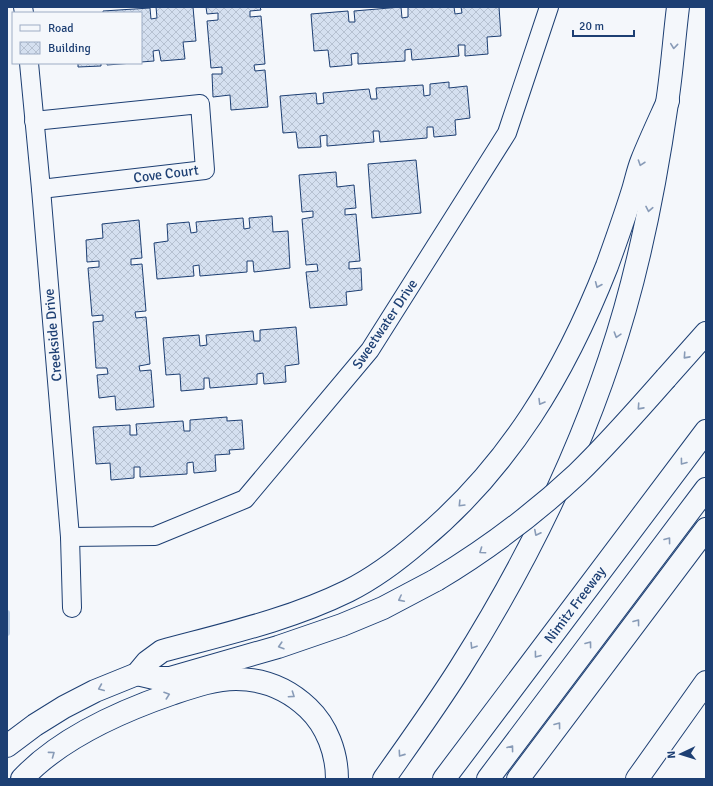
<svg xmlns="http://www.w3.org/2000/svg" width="713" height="786" font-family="Signika,sans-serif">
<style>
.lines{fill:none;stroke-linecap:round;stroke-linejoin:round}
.stream{stroke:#bed0e5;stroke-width:6}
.building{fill:url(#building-cross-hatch);stroke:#1d3f73}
.minor-casing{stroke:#1d3f73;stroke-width:20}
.motorway-casing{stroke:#1d3f73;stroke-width:24}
.minor{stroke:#f4f7fb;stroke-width:18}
.motorway{stroke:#f4f7fb;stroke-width:22}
.motorway-bridge-casing{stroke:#1d3f73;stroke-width:24;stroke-linecap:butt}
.motorway-bridge{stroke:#f4f7fb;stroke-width:22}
.oneway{stroke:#889bb7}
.labels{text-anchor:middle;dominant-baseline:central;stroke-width:3;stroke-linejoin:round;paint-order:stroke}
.street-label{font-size:14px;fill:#1d3f73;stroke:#f4f7fb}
</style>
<defs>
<pattern id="building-cross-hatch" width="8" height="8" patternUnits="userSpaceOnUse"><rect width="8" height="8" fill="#d5e0f0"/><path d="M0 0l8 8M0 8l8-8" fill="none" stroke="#b6c1d1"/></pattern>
</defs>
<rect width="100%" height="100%" fill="#f4f7fb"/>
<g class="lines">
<path class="stream" d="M7 613V633"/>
</g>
<g class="building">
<path d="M156 7H193L196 41 183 42 185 59 161 61 159 50 153 51 154 61 141 62V13H103V11L150 8 151 19 157 18Z"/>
<path d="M206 7H260L261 10 250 11V17L261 16 265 64 254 65 255 71 265 70 268 107 231 110 230 95 213 97 212 74H222V67L211 68 207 21 218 20V13L207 14Z"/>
<path d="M401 7 402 18 408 17V7H454L455 14 462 13 461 7H499L501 36 487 37 488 54 465 56V45H458L459 56 412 60 411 49 405 50V61L358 64V53L351 54 352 65 330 67 328 50 314 51 311 14 348 11 349 22H355L354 11Z"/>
<path d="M78 63H101V66L78 67Z"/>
<path d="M107 63H133L107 65Z"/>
<path d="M449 82V88L467 86 470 118 455 120 456 135 434 137 433 127H427V138L380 142 379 131H373L374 142 327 146V135L320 136 321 147 298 148 296 132 283 133 280 96 316 93 317 104 324 103 323 93 369 89 371 99H377L376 88 423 85 424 96 430 95V84Z"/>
<path d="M416 160 421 213 372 218 368 164Z"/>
<path d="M336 172 337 187 354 185 356 208 345 209V215L356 214 360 261 349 262V269L361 268 362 290 346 292 347 305 310 308 306 272 318 271 317 264 306 265 302 219 313 217V211L302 212 299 175Z"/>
<path d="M272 216 273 232 288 231 290 268 254 272 253 261H247V272L200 276 199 265 193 266 194 276 157 279 154 243 168 241 167 224 189 222 191 233 197 232 196 222 243 218 244 229 250 228 249 218Z"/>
<path d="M139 220 142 258 131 259V265L142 264 146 311 135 312 136 318 146 317 150 364 139 366 140 371 151 370 154 407 116 410 115 396 99 398 97 375 108 374 107 368H96L93 322 103 321V315L92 316 88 268 99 267V261L87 262 86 240 103 238 102 224Z"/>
<path d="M296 327 299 364 285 366 286 382 264 384 263 373 257 374V384L210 388 209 378H204V389L181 391 180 374 166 375 163 338 199 335 200 346 207 345 206 335 253 331 254 341H260V330Z"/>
<path d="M227 417V421L242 420 244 449 229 450 230 454 215 455 216 471 194 473 193 462 187 463V474L140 477V467H134V478L111 480 110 463 96 464 93 427 130 425V435H137L136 424 183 421 184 431H190V420Z"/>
</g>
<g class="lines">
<defs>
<g id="minor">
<path d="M23 7 24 13"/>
<path d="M29 63 41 189 70 537 72 608"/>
<path d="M34 121 200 104 205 170 41 189"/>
<path d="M70 537 155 536 245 499 370 350 507 133 549 7"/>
</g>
<g id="motorway">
<path d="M666 378 706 333"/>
<path d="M137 674 154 678H170L278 647 342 625 383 608 436 580"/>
<path d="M7 746 35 725 64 707 95 691 137 674 147 662 162 651C225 634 289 620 348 591 374 578 398 560 420 541 509 467 565 373 607 266 616 241 625 216 633 190 636 180 638 170 642 160 650 140 659 121 668 101"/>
<path d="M22 779C60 738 119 712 171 694 192 687 214 679 236 679 263 679 288 689 308 708 327 726 337 753 337 779"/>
<path d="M384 779C410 742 436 706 460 668 530 557 589 436 625 309 644 242 657 173 667 103 672 71 674 39 678 7"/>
<path d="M444 779 706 431"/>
<path d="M488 779 706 489"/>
<path d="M518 779 706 529"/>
<path d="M637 779 706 682"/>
</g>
</defs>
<use href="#minor" class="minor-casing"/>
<use href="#motorway" class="motorway-casing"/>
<use href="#minor" class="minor"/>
<use href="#motorway" class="motorway"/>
<defs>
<path id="motorway-bridge" d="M436 580C486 550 533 515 577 474 608 444 637 411 666 378"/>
</defs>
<use href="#motorway-bridge" class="motorway-bridge-casing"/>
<use href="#motorway-bridge" class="motorway-bridge"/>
</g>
<defs><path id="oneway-chevron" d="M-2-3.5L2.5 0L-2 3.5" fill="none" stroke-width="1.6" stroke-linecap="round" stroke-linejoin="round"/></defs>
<g class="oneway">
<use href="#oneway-chevron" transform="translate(674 46) rotate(96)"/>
<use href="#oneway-chevron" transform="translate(641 163) rotate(109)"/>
<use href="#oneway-chevron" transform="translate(649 209) rotate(101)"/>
<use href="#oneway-chevron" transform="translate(598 285) rotate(113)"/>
<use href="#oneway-chevron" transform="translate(617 335) rotate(107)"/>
<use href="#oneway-chevron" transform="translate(686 356) rotate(132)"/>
<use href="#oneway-chevron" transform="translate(541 402) rotate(121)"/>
<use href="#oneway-chevron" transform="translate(640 407) rotate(132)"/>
<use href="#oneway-chevron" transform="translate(683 462) rotate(127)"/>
<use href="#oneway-chevron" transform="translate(461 504) rotate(134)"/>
<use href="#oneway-chevron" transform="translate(537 533) rotate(117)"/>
<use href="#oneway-chevron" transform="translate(668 540) rotate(-53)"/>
<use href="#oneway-chevron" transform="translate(482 551) rotate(145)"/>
<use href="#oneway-chevron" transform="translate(401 599) rotate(153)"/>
<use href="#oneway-chevron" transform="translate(637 622) rotate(-53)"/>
<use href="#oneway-chevron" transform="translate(589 644) rotate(-53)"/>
<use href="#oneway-chevron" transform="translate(281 646) rotate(163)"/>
<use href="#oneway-chevron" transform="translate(473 646) rotate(122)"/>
<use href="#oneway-chevron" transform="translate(537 655) rotate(127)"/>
<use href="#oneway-chevron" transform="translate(101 688) rotate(157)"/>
<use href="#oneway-chevron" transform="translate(167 695) rotate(-19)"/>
<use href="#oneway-chevron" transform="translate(292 695) rotate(34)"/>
<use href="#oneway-chevron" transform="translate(558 725) rotate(-53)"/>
<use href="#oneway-chevron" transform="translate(511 748) rotate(-53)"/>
<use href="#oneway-chevron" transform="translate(52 754) rotate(-36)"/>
<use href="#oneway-chevron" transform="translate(401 754) rotate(125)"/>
</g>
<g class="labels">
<g class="street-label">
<text transform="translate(166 174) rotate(-7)">Cove Court</text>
<text transform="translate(385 324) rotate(-56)">Sweetwater Drive</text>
<text transform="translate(53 335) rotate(-95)">Creekside Drive</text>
<text transform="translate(575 605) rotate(-53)">Nimitz Freeway</text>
</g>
</g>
<rect width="713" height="786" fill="none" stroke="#1d3f73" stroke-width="16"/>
<rect x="12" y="12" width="130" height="52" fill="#f4f7fb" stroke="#9eadc5"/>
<rect x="20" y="25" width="20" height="6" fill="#f4f7fb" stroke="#9eadc5"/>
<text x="48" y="32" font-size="12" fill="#1d3f73">Road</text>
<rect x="20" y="42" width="20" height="12" fill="url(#building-cross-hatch)" stroke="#9eadc5"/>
<text x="48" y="52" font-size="12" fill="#1d3f73">Building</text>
<g transform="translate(681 754) rotate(266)" stroke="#f4f7fb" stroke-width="3" paint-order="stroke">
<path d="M0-3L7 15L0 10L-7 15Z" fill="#1d3f73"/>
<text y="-6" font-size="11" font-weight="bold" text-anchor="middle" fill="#1d3f73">N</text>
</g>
<path d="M573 30v6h61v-6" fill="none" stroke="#1d3f73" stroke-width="2"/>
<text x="579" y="30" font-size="12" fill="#1d3f73" stroke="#f4f7fb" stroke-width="3" paint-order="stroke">20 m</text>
</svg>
